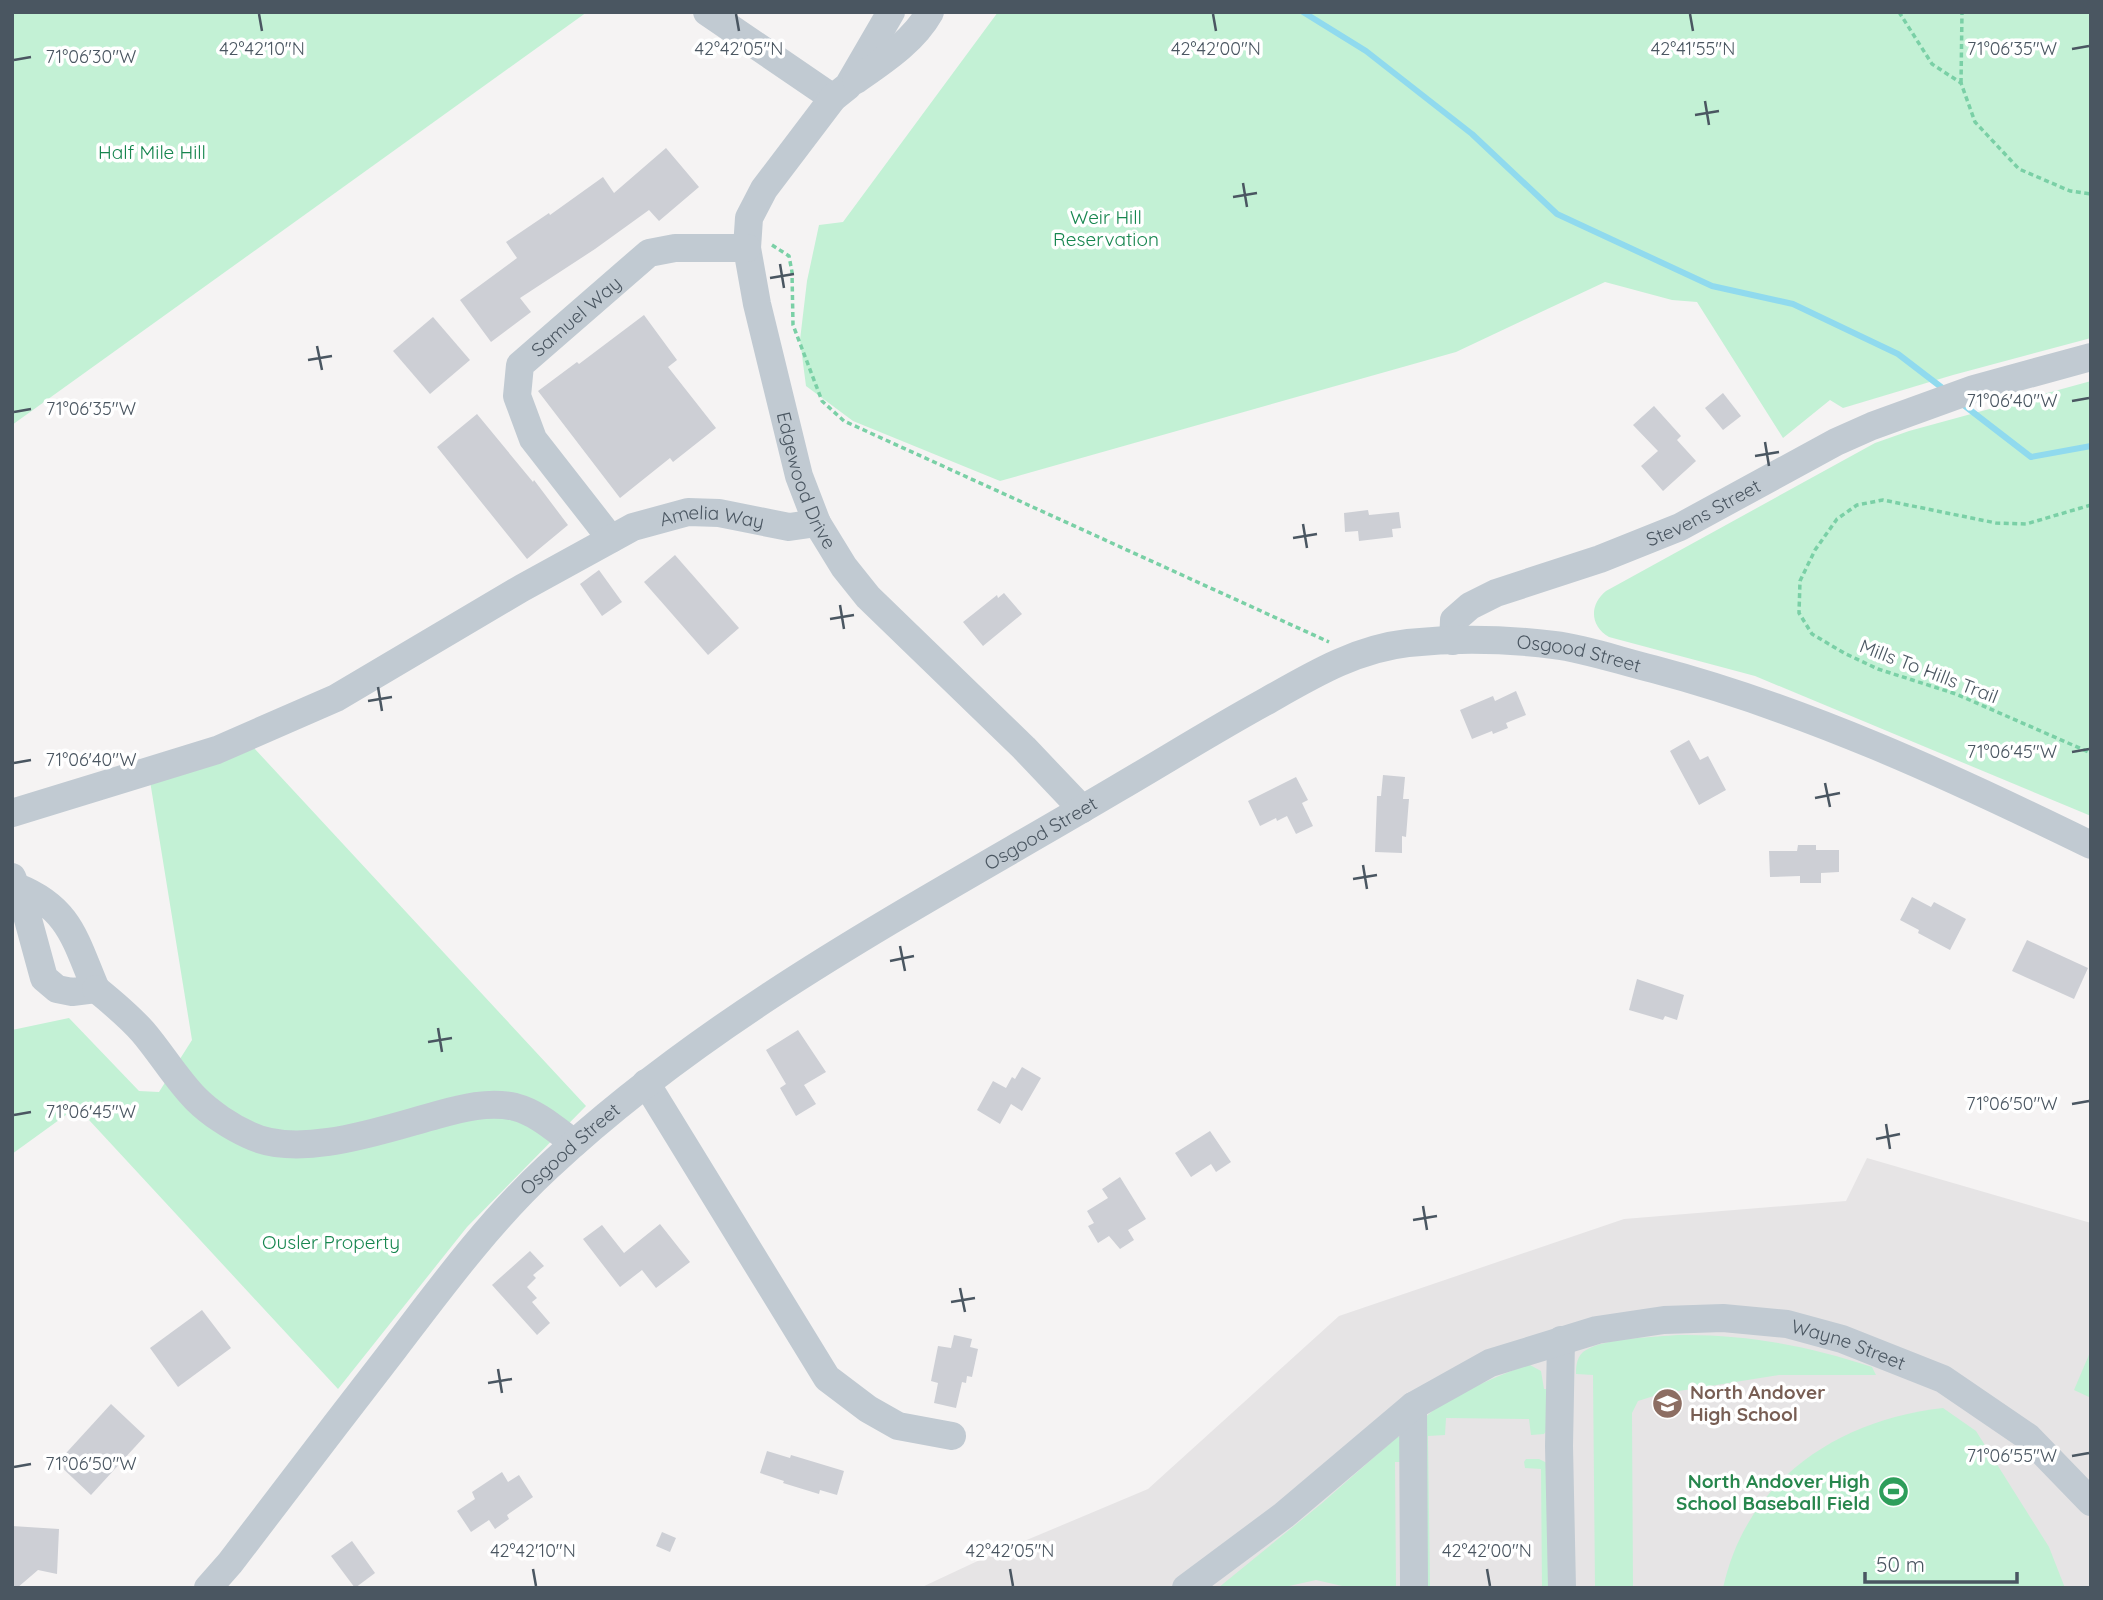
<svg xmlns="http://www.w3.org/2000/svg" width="2103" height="1600" font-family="Quicksand,sans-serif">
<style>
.education{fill:#e6e4e5}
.green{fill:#c3f1d5}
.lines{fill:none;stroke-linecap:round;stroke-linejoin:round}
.stream{stroke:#90daee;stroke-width:6}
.building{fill:#cdcfd5}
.path{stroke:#7ad0a6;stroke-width:3.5;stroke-dasharray:5 3.5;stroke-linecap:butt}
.minor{stroke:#c1cad2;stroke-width:28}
.ticks{fill:none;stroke:#4a5661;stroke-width:2.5}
.labels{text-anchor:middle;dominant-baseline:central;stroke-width:7;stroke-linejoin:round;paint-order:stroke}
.park-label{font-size:19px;fill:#17864f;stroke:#fff}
.street-label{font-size:19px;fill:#4a5661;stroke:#fff}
.education-label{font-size:19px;font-weight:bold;fill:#785e54;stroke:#fff;text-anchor:start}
.leisure-label{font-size:19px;font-weight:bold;fill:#27864d;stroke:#fff;text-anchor:end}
.ticks-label{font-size:18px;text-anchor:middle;fill:#4a5661;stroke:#fff;stroke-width:7;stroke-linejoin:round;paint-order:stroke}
</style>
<rect width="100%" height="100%" fill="#f5f3f3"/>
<path class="education" d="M1867 1158 2091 1223V1588H920L984 1558 1148 1489 1339 1316 1624 1219 1846 1201Z"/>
<g class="green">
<path d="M12 12H587L12 425Z"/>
<path d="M998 12H2091V338L1953 375 1843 408 1830 400 1783 438 1697 302 1672 300 1605 282 1456 352 1000 481 853 421 806 386 800 340 807 281 819 225 843 222Z"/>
<path d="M2091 381V816L1755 676 1609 637C1590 626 1589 605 1606 591L1875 443 1909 431Z"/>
<path d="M254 748 586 1106 467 1227 338 1389 77 1107 12 1154V1030L69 1018 139 1091 159 1092 192 1040 150 781Z"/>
<path d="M1679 1335C1746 1334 1809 1346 1872 1367L1876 1375H1779L1660 1394 1638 1401 1632 1413 1633 1588H1595L1593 1375 1576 1374C1576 1365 1577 1355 1586 1350 1605 1338 1656 1337 1679 1335Z"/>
<path d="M2091 1350V1398L2074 1390Z"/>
<path d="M1526 1365H1530L1541 1371 1544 1389H1548L1547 1430 1544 1434 1531 1435 1529 1419 1446 1418 1445 1435 1428 1436 1430 1588H1421L1425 1418C1442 1398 1501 1375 1526 1365Z"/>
<path d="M1943 1408 1976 1431 2049 1547 2065 1588H1723C1747 1479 1838 1420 1943 1408Z"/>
<path d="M1397 1437H1400V1462H1395L1396 1588H1351L1316 1580 1280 1588H1218L1321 1504Z"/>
<path d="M1526 1459H1539L1547 1463 1550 1588H1542L1541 1469 1525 1468 1524 1462Z"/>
</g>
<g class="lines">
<g class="stream">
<path d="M1303 12 1366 51 1472 134 1557 214 1712 286 1793 304 1898 354 1945 390"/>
<path d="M1961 403 2031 457 2091 446"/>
</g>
</g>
<g class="building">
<path d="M666 148 699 187 659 221 649 210 595 249 520 298 531 312 491 342 460 300 517 258 506 242 549 213 550 215 603 177 614 193Z"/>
<path d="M644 315 677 360 668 367 716 428 673 462 670 458 620 498 538 391 577 362 579 364Z"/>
<path d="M433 317 470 360 430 394 393 351Z"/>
<path d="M1723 393 1741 416 1723 430 1705 408Z"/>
<path d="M1654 406 1681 436 1677 440 1696 461 1663 491 1641 466 1658 451 1633 425Z"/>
<path d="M477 414 533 482 534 480 568 525 527 559 437 447Z"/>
<path d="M1368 510 1369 515 1399 512 1401 528 1392 529 1393 537 1359 541 1358 531 1345 532 1344 513Z"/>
<path d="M675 555 739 628 708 655 644 582Z"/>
<path d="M599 570 622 602 602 616 580 584Z"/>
<path d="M1004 593 1022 614 983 646 963 622 997 595 998 598Z"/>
<path d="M1516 691 1526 715 1506 723 1508 728 1493 734 1492 731 1472 739 1460 710 1493 696 1495 701Z"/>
<path d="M1689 740 1700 760 1708 756 1726 790 1699 805 1670 751Z"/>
<path d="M1383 775 1405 777 1403 799H1409L1406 837 1402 836V853L1375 852 1377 796H1381Z"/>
<path d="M1296 777 1308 800 1302 803 1313 826 1296 834 1287 816 1277 821 1276 818 1260 826 1248 801Z"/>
<path d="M1798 845H1816V850H1839V872L1821 873V883H1800V876L1770 877 1769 851H1797Z"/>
<path d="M1912 897 1931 907 1934 902 1966 919 1950 950 1918 933 1919 930 1900 920Z"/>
<path d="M2027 940 2088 968 2074 999 2012 971Z"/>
<path d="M1637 979 1684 995 1677 1020 1665 1016 1663 1020 1629 1010Z"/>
<path d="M798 1030 826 1072 804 1085 816 1104 796 1116 780 1088 786 1084 766 1050Z"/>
<path d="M1022 1067 1041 1078 1022 1111 1011 1104 1000 1124 977 1110 993 1081 1006 1088 1012 1077 1015 1079Z"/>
<path d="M1210 1131 1231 1162 1216 1172 1211 1164 1191 1177 1175 1153Z"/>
<path d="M1120 1177 1146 1219 1128 1230 1134 1240 1120 1249 1109 1236 1098 1243 1088 1226 1094 1223 1087 1211 1108 1198 1102 1189Z"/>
<path d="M660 1224 690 1262 656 1288 642 1270 620 1287 583 1239 602 1225 624 1253Z"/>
<path d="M530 1251 544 1266 533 1275 536 1278 527 1287 537 1298 532 1302 550 1323 537 1335 492 1285Z"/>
<path d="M202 1310 231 1348 178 1387 150 1348Z"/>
<path d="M954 1335 972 1339 970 1347 978 1349 972 1377 967 1376 966 1383 962 1382 956 1408 934 1403 938 1383 931 1381 938 1346 951 1348Z"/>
<path d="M111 1404 145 1436 91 1495 57 1463Z"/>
<path d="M767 1451 790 1458 791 1455 844 1471 837 1495 820 1490 819 1494 783 1483 784 1481 760 1473Z"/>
<path d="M502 1472 508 1482 519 1475 533 1497 507 1515 509 1519 495 1529 489 1520 471 1532 457 1511 475 1499 472 1492Z"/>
<path d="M12 1526 59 1529 57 1574 38 1570 17 1588H12Z"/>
<path d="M662 1532 676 1538 670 1552 656 1546Z"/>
<path d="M352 1541 375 1573 355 1588 331 1556Z"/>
</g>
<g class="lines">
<g class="path">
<path d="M1899 12 1932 64 1961 83 1975 122 2019 169 2070 191 2091 194"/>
<path d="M1961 83 1962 12"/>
<path d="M772 245 789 256 792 272 793 325 822 401 844 421 1329 642"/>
<path d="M2091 505 2026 524 1996 523 1883 500 1857 505 1837 519 1815 550 1800 581 1799 613 1812 634 1844 653 1878 669 1956 694 2091 753"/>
</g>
<g class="minor">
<path d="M707 12 833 98"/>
<path id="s1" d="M891 12 848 86 833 98 764 189 749 218 747 248 757 304 799 476 817 523 844 567 868 597 1024 748 1082 809"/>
<path d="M856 80C883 61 913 42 930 12"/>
<path id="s2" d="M611 539 533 439 517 396 520 365 649 253 675 248H747"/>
<path id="s3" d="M1453 641 1454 620 1470 606 1496 593 1600 559 1680 527 1836 442 1872 426 1974 389 2091 357"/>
<path id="s4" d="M12 813 217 750 336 698 522 588 633 527 688 512 719 513 789 527 817 523"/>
<path d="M12 877 26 912 44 978 57 989 72 992 96 989C75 940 70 908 17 887"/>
<path d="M96 989C112 1002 129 1016 143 1032 161 1053 177 1080 196 1099 210 1113 231 1127 249 1135 300 1160 385 1129 437 1115 462 1108 489 1101 515 1107 538 1113 556 1130 574 1143"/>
<path d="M646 1083 827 1378 868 1409 898 1426 952 1436"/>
<path d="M1561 1340 1559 1446 1562 1588"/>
<path d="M1413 1406 1414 1588"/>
<path id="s5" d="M208 1588 230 1563C284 1492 339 1420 394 1349 442 1286 489 1222 547 1168 714 1011 922 904 1118 788 1166 760 1214 730 1263 703 1309 677 1354 649 1408 643 1455 638 1507 639 1554 645 1587 649 1620 661 1653 669 1805 709 1950 776 2091 845"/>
<path id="s6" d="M1186 1588 1284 1515 1413 1406 1490 1363 1597 1330 1664 1320 1723 1318 1787 1324 1842 1339 1943 1379 2028 1437 2091 1502"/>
</g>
</g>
<path class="ticks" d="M259 14 262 31M736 14 739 31M1213 14 1216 31M1690 14 1693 31M2072 49 2089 46M14 60 31 57M1705 101 1709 125M1695 115 1719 111M1243 183 1247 207M1233 197 1257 193M780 264 784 288M770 278 794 274M317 346 322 370M308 360 332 356M2072 401 2089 398M14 412 31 409M1765 442 1769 466M1755 456 1779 452M1303 524 1307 548M1293 538 1317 534M840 605 844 629M830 619 854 615M378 687 382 711M368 701 392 697M2072 752 2089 749M14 763 31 760M1825 783 1830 807M1815 798 1840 793M1363 865 1367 889M1353 879 1377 875M900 946 905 971M890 961 914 956M438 1028 442 1052M428 1042 452 1038M2072 1104 2089 1101M14 1115 31 1112M1886 1124 1890 1149M1876 1139 1900 1134M1423 1206 1427 1230M1413 1220 1437 1216M960 1288 965 1312M951 1302 975 1298M498 1369 502 1393M488 1383 512 1379M2072 1456 2089 1453M14 1467 31 1464M533 1569 536 1586M1010 1569 1013 1586M1487 1569 1490 1586"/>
<defs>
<symbol id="school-disc" viewBox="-11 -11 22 22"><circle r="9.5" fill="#8d6e63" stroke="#fff"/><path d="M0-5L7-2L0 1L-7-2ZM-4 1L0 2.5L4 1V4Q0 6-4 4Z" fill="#fff"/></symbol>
<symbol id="stadium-disc" viewBox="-11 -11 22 22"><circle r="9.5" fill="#2e9e5b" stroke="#fff"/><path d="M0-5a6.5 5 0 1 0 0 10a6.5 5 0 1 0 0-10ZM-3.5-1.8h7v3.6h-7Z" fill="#fff"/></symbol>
</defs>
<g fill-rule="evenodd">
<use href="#school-disc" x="1650" y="1386" width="35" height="35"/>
<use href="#stadium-disc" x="1876" y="1474" width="35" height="35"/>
</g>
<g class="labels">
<g class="park-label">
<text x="152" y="152">Half Mile Hill</text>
<text x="1106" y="217">Weir Hill<tspan x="1106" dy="22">Reservation</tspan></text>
<text x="331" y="1242">Ousler Property</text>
</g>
<g class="street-label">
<text stroke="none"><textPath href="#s2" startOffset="278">Samuel Way</textPath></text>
<text stroke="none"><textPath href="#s1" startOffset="522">Edgewood Drive</textPath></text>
<text stroke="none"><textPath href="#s3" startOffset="294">Stevens Street</textPath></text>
<text stroke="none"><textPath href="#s4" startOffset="768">Amelia Way</textPath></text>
<text stroke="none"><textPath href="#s5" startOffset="1726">Osgood Street</textPath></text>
<text transform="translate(1929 671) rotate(21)">Mills To Hills Trail</text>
<text stroke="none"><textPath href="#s5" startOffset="1138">Osgood Street</textPath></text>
<text stroke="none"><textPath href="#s5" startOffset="570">Osgood Street</textPath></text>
<text stroke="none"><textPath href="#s6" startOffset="747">Wayne Street</textPath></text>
</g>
<g class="education-label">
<text x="1690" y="1392">North Andover<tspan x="1690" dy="22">High School</tspan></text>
</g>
<g class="leisure-label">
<text x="1870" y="1481">North Andover High<tspan x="1870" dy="22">School Baseball Field</tspan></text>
</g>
</g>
<g class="ticks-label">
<text x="262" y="55">42°42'10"N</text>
<text x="739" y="55">42°42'05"N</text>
<text x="1216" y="55">42°42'00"N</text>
<text x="1693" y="55">42°41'55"N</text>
<text x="2012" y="55">71°06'35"W</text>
<text x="91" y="63">71°06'30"W</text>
<text x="2012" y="407">71°06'40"W</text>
<text x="91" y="415">71°06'35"W</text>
<text x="2012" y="758">71°06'45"W</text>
<text x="91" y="766">71°06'40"W</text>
<text x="2012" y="1110">71°06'50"W</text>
<text x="91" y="1118">71°06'45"W</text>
<text x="2012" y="1462">71°06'55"W</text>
<text x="91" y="1470">71°06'50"W</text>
<text x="533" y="1557">42°42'10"N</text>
<text x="1010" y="1557">42°42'05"N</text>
<text x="1487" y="1557">42°42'00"N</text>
</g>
<rect width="2103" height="1600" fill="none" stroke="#4a5661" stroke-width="28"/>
<path d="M1865 1572v10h152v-10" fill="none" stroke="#4a5661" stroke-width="3.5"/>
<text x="1876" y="1572" font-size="21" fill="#4a5661" stroke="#ffffff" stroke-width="5" paint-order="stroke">50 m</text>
</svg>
